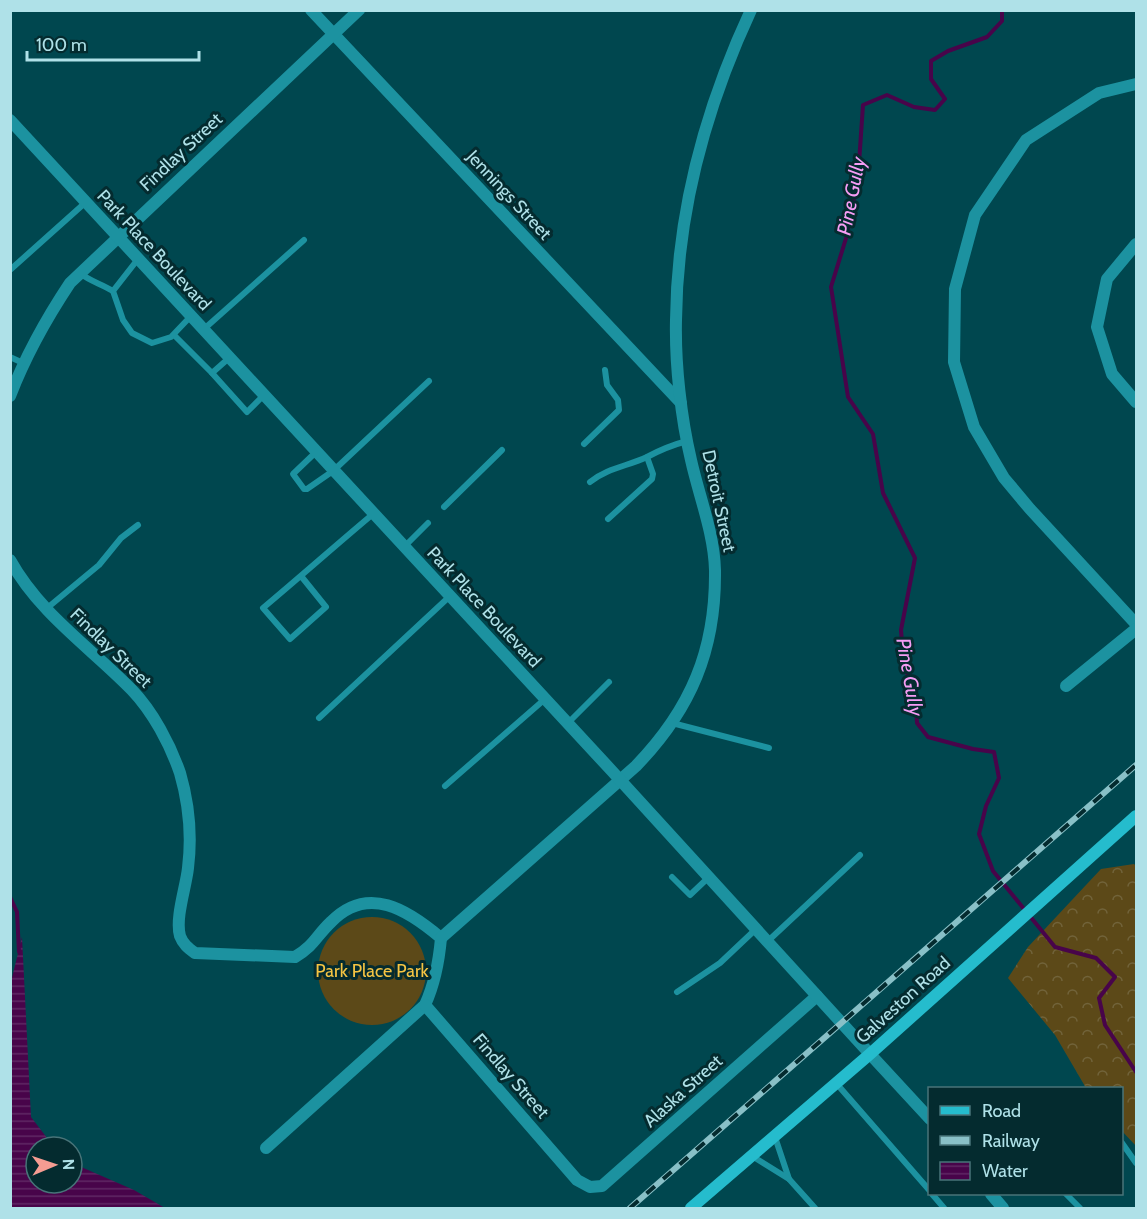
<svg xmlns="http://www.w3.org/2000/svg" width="1147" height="1219" font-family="Cabin,sans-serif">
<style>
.forest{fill:url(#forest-crowns)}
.park{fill:#5c4918}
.water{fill:url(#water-rules)}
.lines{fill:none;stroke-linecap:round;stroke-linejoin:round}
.stream{stroke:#48044a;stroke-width:4}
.service{stroke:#1c92a0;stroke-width:6}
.minor{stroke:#1c92a0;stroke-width:12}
.tertiary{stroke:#1c92a0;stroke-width:12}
.secondary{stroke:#25bccd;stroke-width:12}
.rail-casing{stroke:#89c0c7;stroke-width:6}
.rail{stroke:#042b2f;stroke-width:4;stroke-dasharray:11;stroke-linecap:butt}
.labels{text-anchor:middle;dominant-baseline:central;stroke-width:6;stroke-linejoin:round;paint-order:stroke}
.street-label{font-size:18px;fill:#afe1e8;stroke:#042b2f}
.park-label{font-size:18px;fill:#f5c443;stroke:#042b2f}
.water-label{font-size:20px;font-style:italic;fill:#f59df4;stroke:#042b2f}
</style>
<defs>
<pattern id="forest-crowns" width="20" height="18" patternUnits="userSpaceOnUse" patternTransform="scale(1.5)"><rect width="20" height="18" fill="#5c4918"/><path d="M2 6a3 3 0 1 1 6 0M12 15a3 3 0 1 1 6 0" fill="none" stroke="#71633a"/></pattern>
<pattern id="water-rules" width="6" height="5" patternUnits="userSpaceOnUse" patternTransform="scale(1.5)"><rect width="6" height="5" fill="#48044a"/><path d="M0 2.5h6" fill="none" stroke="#602864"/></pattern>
</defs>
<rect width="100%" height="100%" fill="#00474f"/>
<path class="forest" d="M1134 864 1136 866V1146L1122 1131V1088H1086L1055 1035 1008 978 1028 947 1101 869Z"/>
<circle class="park" cx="372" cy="971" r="54"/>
<path class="water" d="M22 937 31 1117 54 1147H36V1183H72V1163L134 1190 165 1208H11L10 986Z"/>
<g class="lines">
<g class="stream">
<path d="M1002 10V21L987 37 948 51 931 61V79L945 99 935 110 914 107 887 95 863 105 858 178 847 235 831 287 848 397 873 434 883 493 915 558 901 630 904 667 915 689 917 723 928 737 973 749 994 752 999 778 986 806 979 834 993 871 1055 947 1096 958 1115 977 1099 998 1105 1025 1136 1072"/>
<path d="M10 897 17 912 19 952"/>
</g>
<g class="service">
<path d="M138 259 113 291 123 320 132 333 152 343 171 337 191 316"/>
<path d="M10 270 86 202"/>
<path d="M80 273C89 281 102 284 113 291"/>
<path d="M204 329 304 240"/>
<path d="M174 335 212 373 229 358"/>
<path d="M10 357 23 363"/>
<path d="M212 373 247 412 264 395"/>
<path d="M584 444 619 410 618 400 607 385 605 370"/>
<path d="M316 452 293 474 304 489H307L333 471 429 381"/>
<path d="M590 482C607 468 628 466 647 457 660 450 672 445 687 441"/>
<path d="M444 507 502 450"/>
<path d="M608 519 652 479 653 474 647 457"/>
<path d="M404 547 428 523"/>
<path d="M301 576 326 607 290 639 263 608C300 577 336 545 373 514"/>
<path d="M46 609 99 565 121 538 138 525"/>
<path d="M319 718 450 596"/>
<path d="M568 723 609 682"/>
<path d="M672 723 769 748"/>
<path d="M445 786 545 699"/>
<path d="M672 877 690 895 709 877"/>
<path d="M768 941 860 855"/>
<path d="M677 992 720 963 756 929"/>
<path d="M836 1083 930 1191"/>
<path d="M775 1137 789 1179"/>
<path d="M1122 1143 1136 1163"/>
<path d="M752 1156 789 1179 815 1208"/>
<path d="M932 1194 944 1208"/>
<path d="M1066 1194 1080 1208"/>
</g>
<g class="minor">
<path d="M311 10 681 403"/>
<path d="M1136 84 1099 93 1026 140 975 215 955 289 954 362 974 427 1004 478 1030 509 1136 624"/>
<path d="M1136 244 1107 279 1097 327 1112 374 1136 402"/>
<path d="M10 396C26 355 46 319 70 283L359 10"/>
<path d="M10 560C40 614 90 647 132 690 153 712 170 744 180 773 189 804 192 836 188 868 186 887 175 918 180 936 183 944 188 948 195 953L295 957C315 945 316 936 331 922 368 884 408 910 441 938 439 961 435 983 425 1005L266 1148"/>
<path d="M1066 686 1136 629"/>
<path d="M441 938 636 766C691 709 716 650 715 570 714 533 699 496 691 460 681 418 675 364 676 320 677 211 705 109 751 10"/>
<path d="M425 1005 577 1180 590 1187 602 1186 817 996"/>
<path d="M870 1054 930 1119"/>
<path d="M991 1194 1003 1208"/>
</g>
<path class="tertiary" d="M10 120 611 770 870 1054"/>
<path class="secondary" d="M691 1208 870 1054 1136 816"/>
<defs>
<path id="rail" d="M630 1208 1136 765"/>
</defs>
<use href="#rail" class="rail-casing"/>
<use href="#rail" class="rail"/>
</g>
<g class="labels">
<g class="street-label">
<text transform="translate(181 152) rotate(-43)">Findlay Street</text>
<text transform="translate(509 195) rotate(47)">Jennings Street</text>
<text transform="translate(154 250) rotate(47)">Park Place Boulevard</text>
<text transform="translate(719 501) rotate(78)">Detroit Street</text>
<text transform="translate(484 607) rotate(47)">Park Place Boulevard</text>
<text transform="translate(111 648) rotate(44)">Findlay Street</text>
<text transform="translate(903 1000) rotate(-42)">Galveston Road</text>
<text transform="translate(511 1076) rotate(49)">Findlay Street</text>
<text transform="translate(683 1091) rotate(-42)">Alaska Street</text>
</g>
<g class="park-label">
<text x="372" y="971">Park Place Park</text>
</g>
<g class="water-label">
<text transform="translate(851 196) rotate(-79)">Pine Gully</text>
<text transform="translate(910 677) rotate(80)">Pine Gully</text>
</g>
</g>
<rect width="1147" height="1219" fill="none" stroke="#afe1e8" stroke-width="24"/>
<rect x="928" y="1087" width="195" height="108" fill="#042b2f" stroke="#487479" stroke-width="1.5"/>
<rect x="940" y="1106" width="30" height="9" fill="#25bccd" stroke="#487479" stroke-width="1.5"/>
<text x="982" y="1117" font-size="18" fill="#afe1e8">Road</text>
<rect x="940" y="1136" width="30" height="9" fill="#89c0c7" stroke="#487479" stroke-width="1.5"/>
<text x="982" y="1147" font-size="18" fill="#afe1e8">Railway</text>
<rect x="940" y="1162" width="30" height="18" fill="url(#water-rules)" stroke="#487479" stroke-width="1.5"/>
<text x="982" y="1177" font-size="18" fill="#afe1e8">Water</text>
<g transform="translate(54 1165) rotate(88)"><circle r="28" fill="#042b2f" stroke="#487479" stroke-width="1.5"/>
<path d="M0-4.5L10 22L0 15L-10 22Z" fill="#f59c92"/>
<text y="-9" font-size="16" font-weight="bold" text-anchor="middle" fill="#afe1e8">N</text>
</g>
<path d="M27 51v9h172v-9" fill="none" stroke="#afe1e8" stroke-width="3"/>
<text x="36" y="51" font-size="18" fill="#afe1e8" stroke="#042b2f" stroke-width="4.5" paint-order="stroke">100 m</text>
</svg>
